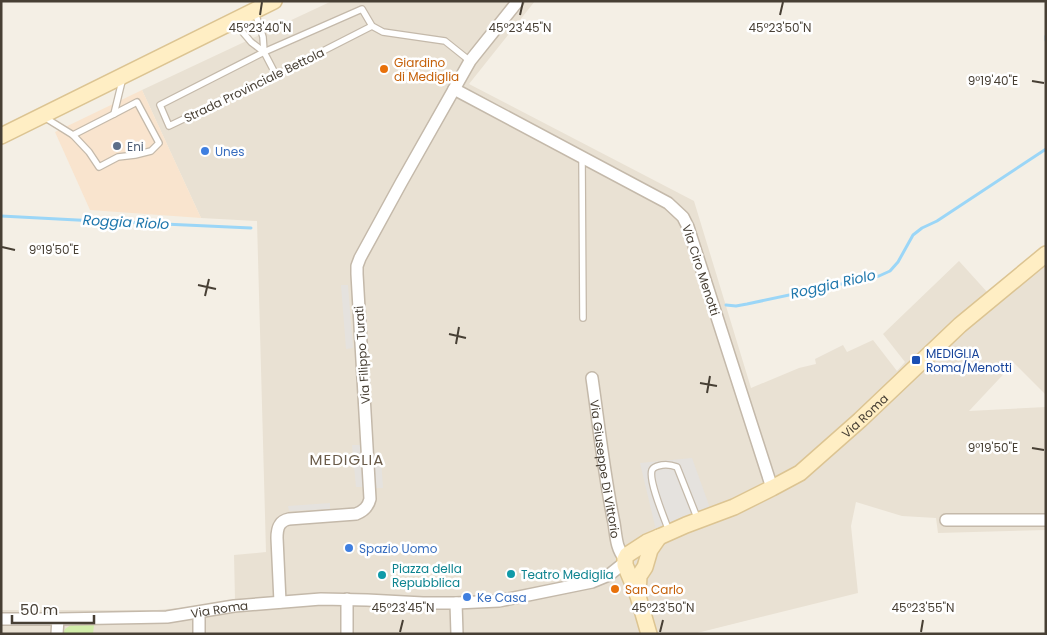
<svg xmlns="http://www.w3.org/2000/svg" width="1047" height="635" font-family="Poppins,sans-serif">
<style>
.residential{fill:#e9e1d3}
.commercial{fill:#f9e4ce}
.green{fill:#d2edaa}
.parking{fill:#e5e2de}
.lines{fill:none;stroke-linecap:round;stroke-linejoin:round}
.stream{stroke:#9bd6f7;stroke-width:3}
.lane-casing{stroke:#c4b9aa;stroke-width:8}
.street-casing{stroke:#c4b9aa;stroke-width:14}
.secondary-casing{stroke:#dcc492;stroke-width:18}
.lane{stroke:#fff;stroke-width:5.5}
.street{stroke:#fff;stroke-width:11}
.secondary{stroke:#ffeec4;stroke-width:15}
.ticks{fill:none;stroke:#473f34;stroke-width:2}
.food-dot{fill:#e8710a;stroke:#fff;stroke-width:2}
.service-dot{fill:#5c6f8a;stroke:#fff;stroke-width:2}
.shop-dot{fill:#3f7fe0;stroke:#fff;stroke-width:2}
.transit-dot{fill:#1a4fb4;stroke:#fff;stroke-width:2}
.culture-dot{fill:#0f9aa8;stroke:#fff;stroke-width:2}
.labels{text-anchor:middle;dominant-baseline:central;stroke-width:5;stroke-linejoin:round;paint-order:stroke}
.food-label{font-size:12px;fill:#c56008;stroke:#fff;text-anchor:start}
.street-label{font-size:12px;fill:#473f34;stroke:#fff}
.service-label{font-size:12px;fill:#4e5e75;stroke:#fff;text-anchor:start}
.shop-label{font-size:12px;fill:#366cbe;stroke:#fff;text-anchor:start}
.transit-label{font-size:12px;fill:#164399;stroke:#fff;text-anchor:start}
.culture-label{font-size:12px;fill:#0d838f;stroke:#fff;text-anchor:start}
.water-label{font-size:14px;font-style:italic;fill:#2078ad;stroke:#fff}
.quarter-label{font-size:15px;letter-spacing:1px;fill:#6b5c4a;stroke:#fff}
.ticks-label{font-size:12px;text-anchor:middle;fill:#473f34;stroke:#fff;stroke-width:5;stroke-linejoin:round;paint-order:stroke}
</style>
<rect width="100%" height="100%" fill="#f4efe5"/>
<path class="residential" d="M332 1H535L469 84 694 201 751 388 799 368 816 364 815 359 843 345 847 352 873 340 897 371 905 362 883 334 959 261 988 293 1036 253 1046 268V395L1014 363 969 411 1046 407V530L938 533 936 518 902 516 856 502 851 526 858 593 693 634H1V610H157L200 606 235 600 234 555 266 552 257 221 201 218 142 90Z"/>
<path class="commercial" d="M142 90 201 218 90 210 55 132Z"/>
<path class="green" d="M71 625H94L93 634H63L65 629Z"/>
<g class="parking">
<path d="M341 285H348L353 348 346 349Z"/>
<path d="M352 445H360L363 487H356Z"/>
<path d="M381 458 383 488H376L374 459Z"/>
<path d="M692 458 710 508 656 530 640 463Z"/>
<path d="M330 503V509L289 511 288 506Z"/>
</g>
<g class="lines">
<g class="stream">
<path d="M1046 36V40"/>
<path d="M1 216 77 220 251 228"/>
<path d="M726 305 736 306 747 304 879 276 890 271 898 262 913 235 922 228 937 221 1046 149"/>
</g>
<defs>
<g id="lane">
<path d="M255 12 263 37 264 52 276 75"/>
<path d="M235 23 251 42 264 52"/>
<path d="M372 26 276 75 169 126 160 105 264 52 362 9 372 26 383 32 445 41 470 61"/>
<path d="M44 117 73 135 114 114 123 77"/>
<path d="M73 135 89 152 99 167 118 157 135 155 151 151 159 143 137 102 114 114"/>
<path d="M582 158 583 318"/>
<path d="M669 531C665 520 648 480 652 470 654 466 658 466 662 465 668 464 672 465 677 467L698 520"/>
</g>
<g id="street">
<path d="M454 89 668 203 683 217 688 227 772 488"/>
<path id="s1" d="M592 378C599 426 604 475 614 523 616 535 616 549 625 559"/>
<path d="M946 520H1046"/>
<path d="M280 602 277 538C277 528 279 521 289 519L356 514C364 511 368 507 370 499L357 274V266L360 258 401 183 470 61 518 1"/>
<path d="M456 603 457 634"/>
<path id="s2" d="M1 619H58L167 617 234 606 321 599 367 600 423 603H456L499 601 592 582 609 575 624 563"/>
<path d="M57 634 58 619"/>
<path d="M199 634V612"/>
<path d="M347 634V599"/>
</g>
<g id="secondary">
<path d="M1 136 274 1"/>
<path d="M638 595 639 576 645 567 650 550 659 537"/>
<path id="s3" d="M649 634 638 596 625 565V559L627 555 647 542 659 537 686 525 734 507 772 488 800 473 860 420 960 325 1046 254"/>
</g>
</defs>
<use href="#lane" class="lane-casing"/>
<use href="#street" class="street-casing"/>
<use href="#secondary" class="secondary-casing"/>
<use href="#lane" class="lane"/>
<use href="#street" class="street"/>
<use href="#secondary" class="secondary"/>
</g>
<path class="ticks" d="M260 15 262 2M520 15 523 2M780 15 783 2M1032 81 1044 83M2 247 15 250M198 285 216 289M205 296 209 279M449 334 466 338M456 344 459 327M700 383 717 386M707 393 710 376M1032 448 1044 450M400 632 403 620M660 632 663 620M921 632 923 620"/>
<g class="food-dot">
<circle cx="384" cy="69" r="5"/>
<circle cx="615" cy="589" r="5"/>
</g>
<circle class="service-dot" cx="117" cy="146" r="5"/>
<g class="shop-dot">
<circle cx="205" cy="151" r="5"/>
<circle cx="349" cy="548" r="5"/>
<circle cx="467" cy="597" r="5"/>
</g>
<rect class="transit-dot" x="911" y="355" width="10" height="10" rx="2.5"/>
<g class="culture-dot">
<circle cx="511" cy="574" r="5"/>
<circle cx="382" cy="575" r="5"/>
</g>
<g class="labels">
<g class="food-label">
<text x="394" y="62">Giardino<tspan x="394" dy="14">di Mediglia</tspan></text>
<text x="625" y="589">San Carlo</text>
</g>
<g class="street-label">
<text transform="translate(254 85) rotate(-26)">Strada Provinciale Bettola</text>
<text transform="translate(701 270) rotate(72)">Via Ciro Menotti</text>
<text transform="translate(362 355) rotate(-94)">Via Filippo Turati</text>
<text stroke="none"><textPath href="#s3" startOffset="362">Via Roma</textPath></text>
<text stroke="none"><textPath href="#s1" startOffset="92">Via Giuseppe Di Vittorio</textPath></text>
<text stroke="none"><textPath href="#s2" startOffset="219">Via Roma</textPath></text>
</g>
<g class="service-label">
<text x="127" y="146">Eni</text>
</g>
<g class="shop-label">
<text x="215" y="151">Unes</text>
<text x="359" y="548">Spazio Uomo</text>
<text x="477" y="597">Ke Casa</text>
</g>
<g class="transit-label">
<text x="926" y="353">MEDIGLIA<tspan x="926" dy="14">Roma/Menotti</tspan></text>
</g>
<g class="culture-label">
<text x="392" y="568">Piazza della<tspan x="392" dy="14">Repubblica</tspan></text>
<text x="521" y="574">Teatro Mediglia</text>
</g>
<g class="water-label">
<text transform="translate(126 222) rotate(3)">Roggia Riolo</text>
<text transform="translate(833 284) rotate(-13)">Roggia Riolo</text>
</g>
<g class="quarter-label">
<text x="347" y="459">MEDIGLIA</text>
</g>
</g>
<g class="ticks-label">
<text x="260" y="32">45°23'40"N</text>
<text x="520" y="32">45°23'45"N</text>
<text x="780" y="32">45°23'50"N</text>
<text x="993" y="85">9°19'40"E</text>
<text x="54" y="254">9°19'50"E</text>
<text x="993" y="452">9°19'50"E</text>
<text x="403" y="612">45°23'45"N</text>
<text x="663" y="612">45°23'50"N</text>
<text x="923" y="612">45°23'55"N</text>
</g>
<rect width="1047" height="635" fill="none" stroke="#473f34" stroke-width="5"/>
<path d="M12 615v8h82v-8" fill="none" stroke="#473f34" stroke-width="2.5"/>
<text x="20" y="615" font-size="15" fill="#473f34" stroke="#ffffff" stroke-width="4" paint-order="stroke">50 m</text>
</svg>
